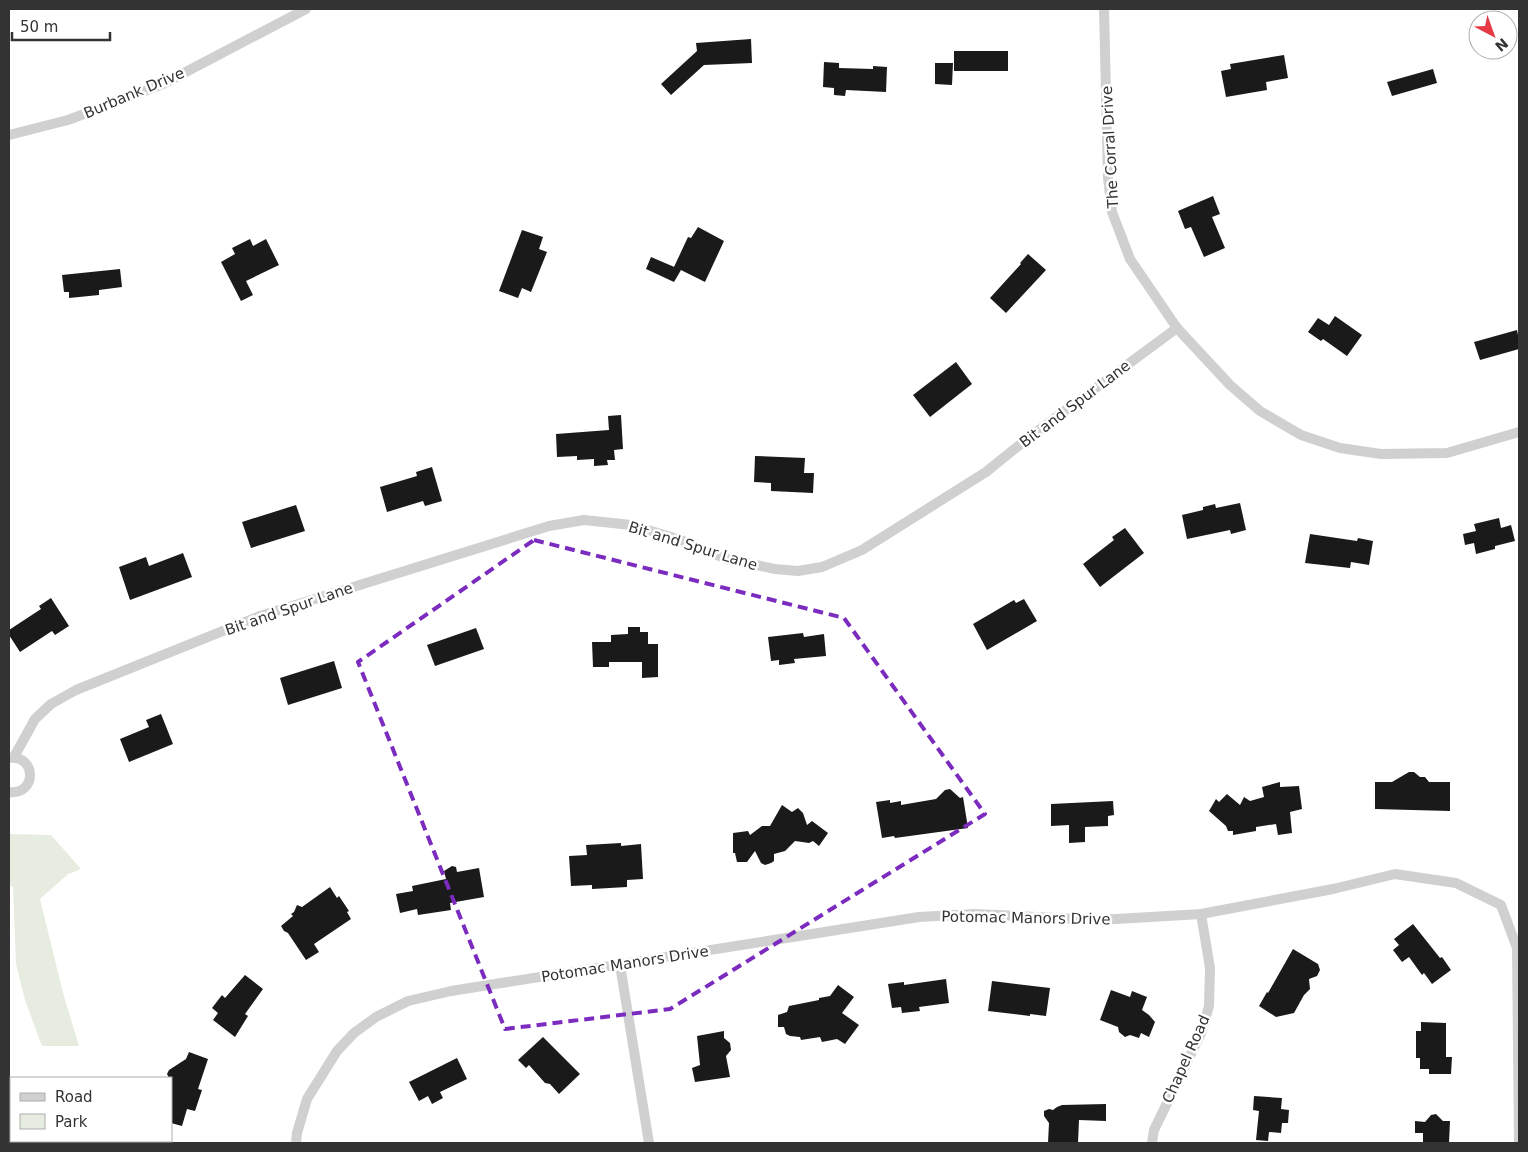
<svg xmlns="http://www.w3.org/2000/svg" width="1528" height="1152" font-family="'DejaVu Sans',sans-serif">
<style>
.green{fill:#e6ecdf}
.building{fill:#1a1a1a}
.lines{fill:none;stroke-linecap:round;stroke-linejoin:round}
.minor{stroke:#d0d0d0;stroke-width:10}
.marked{fill:none;stroke:#7b2cbf;stroke-width:4;stroke-dasharray:10 6;stroke-linejoin:round}
.labels{text-anchor:middle;dominant-baseline:central;stroke-width:5;stroke-linejoin:round;paint-order:stroke}
.street-label{font-size:15px;fill:#333;stroke:#fff}
</style>
<rect width="100%" height="100%" fill="#fff"/>
<path class="green" d="M9 834 51 835 81 869 68 874 40 899 63 993 79 1046H42L25 1000 16 964 13 887 9 885Z"/>
<g class="building">
<path d="M751 39 752 63 704 65 671 95 661 84 697 51 696 43Z"/>
<rect x="954" y="51" width="54" height="20"/>
<path d="M1284 55 1288 78 1266 82 1267 90 1226 97 1221 71 1231 69 1230 64Z"/>
<path d="M824 62 839 63V68L873 69V66L887 67 886 92 846 90 845 96 834 95V88L823 87Z"/>
<path d="M935 63H953L952 85 935 84Z"/>
<path d="M1433 69 1437 83 1392 96 1387 82Z"/>
<path d="M1213 196 1220 214 1212 217 1225 248 1204 257 1191 227 1185 229 1178 211Z"/>
<path d="M698 227 724 241 705 282 681 270 674 282 646 269 651 257 679 269 674 267 688 237 691 238Z"/>
<path d="M522 230 543 237 539 249 547 252 531 292 522 288 518 298 499 291Z"/>
<path d="M250 239 253 246 266 239 279 265 246 281 253 295 241 301 221 262 235 254 232 248Z"/>
<path d="M1028 254 1046 270 1006 313 990 298 1021 264 1020 263Z"/>
<path d="M120 269 122 287 99 290V295L69 298V292H64L62 275Z"/>
<path d="M1335 316 1362 335 1347 356 1323 339 1321 341 1308 332 1318 318 1329 325Z"/>
<path d="M1517 330 1519 340V349L1480 360 1474 342Z"/>
<path d="M956 362 972 384 930 417 913 395Z"/>
<path d="M621 415 623 449 614 450 615 460H607L608 465 594 466V459L577 460V456L557 457 556 434 609 430 608 416Z"/>
<path d="M755 456 805 458 804 473H814L813 493 771 491V483L754 482Z"/>
<path d="M432 467 442 501 425 506 423 501 387 512 380 487 417 476 416 472Z"/>
<path d="M1240 503 1246 530 1231 534 1230 530 1187 539 1182 515 1203 510V507L1215 504 1216 508Z"/>
<path d="M296 505 305 531 251 548 242 522Z"/>
<path d="M1499 518 1501 528 1511 525 1515 541 1495 546V549L1476 554 1474 543 1465 545 1463 534 1476 531 1474 524Z"/>
<path d="M1125 528 1144 553 1100 587 1083 564 1114 540 1112 537Z"/>
<path d="M1310 534 1357 541 1358 538 1373 541 1369 565 1351 562 1350 568 1305 563Z"/>
<path d="M183 553 192 577 130 600 119 567 146 557 149 566Z"/>
<path d="M51 598 69 626 55 635 52 631 20 652 9 635V630L41 609 39 606Z"/>
<path d="M1024 599 1037 621 987 650 973 624 1014 600 1016 603Z"/>
<path d="M628 627H640V632H648V644H658V677L642 678V662H609V667H593L592 642H611V635L628 634Z"/>
<path d="M476 628 484 649 435 666 427 645Z"/>
<path d="M803 633 804 637 824 634 826 656 794 659 795 663 779 665V660L771 661 768 637Z"/>
<path d="M334 661 342 688 288 705 280 678Z"/>
<path d="M161 714 173 744 129 762 120 739 149 727 146 720Z"/>
<path d="M1409 772H1414L1420 777H1425L1429 782H1450V811L1375 809V782H1392Z"/>
<path d="M1280 782V787L1299 786 1302 809 1290 812 1292 833 1278 835 1276 824 1256 827V831L1233 835V831H1228L1226 826 1209 811 1216 799 1219 802 1227 794 1240 805 1244 797 1250 801 1264 797 1262 787Z"/>
<path d="M950 789 960 798 963 797 968 828 895 838 894 836 882 838 876 802 890 800V803L901 801V805L936 799 945 790Z"/>
<path d="M1113 801 1114 815 1108 816V826L1085 827V842L1069 843V825L1051 826V804Z"/>
<path d="M782 805 792 812 798 808 803 813 807 825 812 821 828 833 819 846 813 841 809 843 795 841 785 851 774 854V861L771 863 765 865 761 863 755 851 747 862H737L735 853H733V833L748 831 750 835 762 826H770Z"/>
<path d="M621 843V846L641 844 643 879 627 880V887L592 889V885L571 886 569 856 587 855 586 845Z"/>
<path d="M452 866 456 867 457 872 479 868 484 897 450 903 451 910 418 915 417 909 400 913 396 894 413 891 412 886 446 879 444 871Z"/>
<path d="M330 887 337 898 339 896 349 911 347 912 351 919 314 944 319 952 306 960 288 933 284 931 281 926 293 916 291 914 294 912 297 905 302 907Z"/>
<path d="M1413 924 1440 958 1442 957 1451 970 1432 984 1424 973 1422 975 1409 957 1402 962 1393 950 1399 945 1394 939Z"/>
<path d="M1293 949 1318 964 1320 970 1317 976 1309 979 1310 989 1304 995 1294 1013 1276 1017 1259 1006 1267 992 1268 993Z"/>
<path d="M245 975 263 989 245 1014 248 1016 235 1037 213 1020 218 1013 212 1008 222 995 225 998Z"/>
<path d="M946 979 949 1003 919 1007 920 1011 902 1013 901 1007 892 1008 888 984 904 982V985Z"/>
<path d="M992 981 1050 988 1046 1016 1030 1014V1016L988 1011Z"/>
<path d="M838 985 854 997 842 1013 859 1025 845 1044 837 1039 822 1042 820 1037 801 1040 800 1037 790 1036 786 1034 784 1027H778V1015L787 1012 789 1006 819 1000V998L830 996Z"/>
<path d="M1111 990 1130 997 1132 991 1147 997 1142 1010 1149 1015 1155 1022 1149 1037 1141 1033 1139 1038 1130 1035 1125 1037 1119 1032 1118 1027 1100 1020Z"/>
<path d="M1421 1022 1446 1023V1057H1452L1451 1074H1429V1069H1420V1058H1416V1031H1421Z"/>
<path d="M724 1031V1038L730 1043 731 1050 726 1056 730 1077 695 1082 692 1068 700 1065 697 1036Z"/>
<path d="M543 1037 580 1074 559 1094 550 1084 545 1083 529 1065 526 1068 518 1060Z"/>
<path d="M189 1052 208 1059 198 1089 202 1090 195 1111 187 1109 182 1126 171 1123V1078H169L167 1074 169 1070 186 1059Z"/>
<path d="M457 1058 467 1079 440 1092 443 1098 432 1104 428 1096 419 1101 409 1082Z"/>
<path d="M1254 1096 1282 1098 1281 1109 1289 1110 1288 1123H1282L1281 1133 1269 1132 1268 1141 1256 1140 1259 1111 1253 1110Z"/>
<path d="M1106 1104V1121L1079 1120 1078 1143H1048L1049 1123 1044 1116V1111L1049 1109 1053 1110 1057 1107 1062 1105Z"/>
<path d="M1436 1114 1443 1121H1450L1449 1143H1423V1133H1415V1121L1425 1122 1431 1115Z"/>
</g>
<g class="lines">
<g class="minor">
<path d="M1104 9 1108 178 1112 212 1130 259 1177 328 1230 385 1260 411 1301 435 1340 448 1381 454 1447 453 1519 432"/>
<path d="M9 135 68 120 163 84 306 9"/>
<path d="M14 757 35 719 51 704 76 690 260 616 549 526 584 520 631 525 681 540 726 559 737 561 775 569 798 571 822 567 862 550 986 472 1028 438 1177 328"/>
<path d="M9 758C37 755 37 795 9 792"/>
<path d="M620 965 649 1143"/>
<path d="M296 1143 297 1133 307 1099 337 1051 354 1033 376 1017 408 1001 451 991 919 917 975 914 1099 920 1201 914 1333 889 1395 874 1456 883 1501 905 1517 948 1519 1143"/>
<path d="M1152 1143 1154 1130 1202 1031 1209 1006 1210 968 1201 914"/>
</g>
</g>
<path class="marked" d="M534 540 844 618 985 814 670 1009 505 1029 358 662Z"/>
<g class="labels">
<g class="street-label">
<text transform="translate(134 93) rotate(-23)">Burbank Drive</text>
<text transform="translate(1110 147) rotate(-93)">The Corral Drive</text>
<text transform="translate(1075 404) rotate(-37)">Bit and Spur Lane</text>
<text transform="translate(693 546) rotate(17)">Bit and Spur Lane</text>
<text transform="translate(289 609) rotate(-19)">Bit and Spur Lane</text>
<text transform="translate(1026 918) rotate(1)">Potomac Manors Drive</text>
<text transform="translate(625 964) rotate(-9)">Potomac Manors Drive</text>
<text transform="translate(1186 1059) rotate(-66)">Chapel Road</text>
</g>
</g>
<rect width="1528" height="1152" fill="none" stroke="#333333" stroke-width="20"/>
<rect x="10" y="1077" width="162" height="65" fill="#ffffff" stroke="#adadad"/>
<rect x="20" y="1093" width="25" height="8" fill="#d0d0d0" stroke="#adadad"/>
<text x="55" y="1102" font-size="15" fill="#333333">Road</text>
<rect x="20" y="1114" width="25" height="15" fill="#e6ecdf" stroke="#adadad"/>
<text x="55" y="1127" font-size="15" fill="#333333">Park</text>
<g transform="translate(1493 35) rotate(139)"><circle r="24" fill="#ffffff" stroke="#adadad"/>
<path d="M0-4L9 19L0 12L-9 19Z" fill="#e63946"/>
<text y="-8" font-size="14" font-weight="bold" text-anchor="middle" fill="#333333">N</text>
</g>
<path d="M12 32v8h98v-8" fill="none" stroke="#333333" stroke-width="2.5"/>
<text x="20" y="32" font-size="15" fill="#333333" stroke="#ffffff" stroke-width="4" paint-order="stroke">50 m</text>
</svg>
